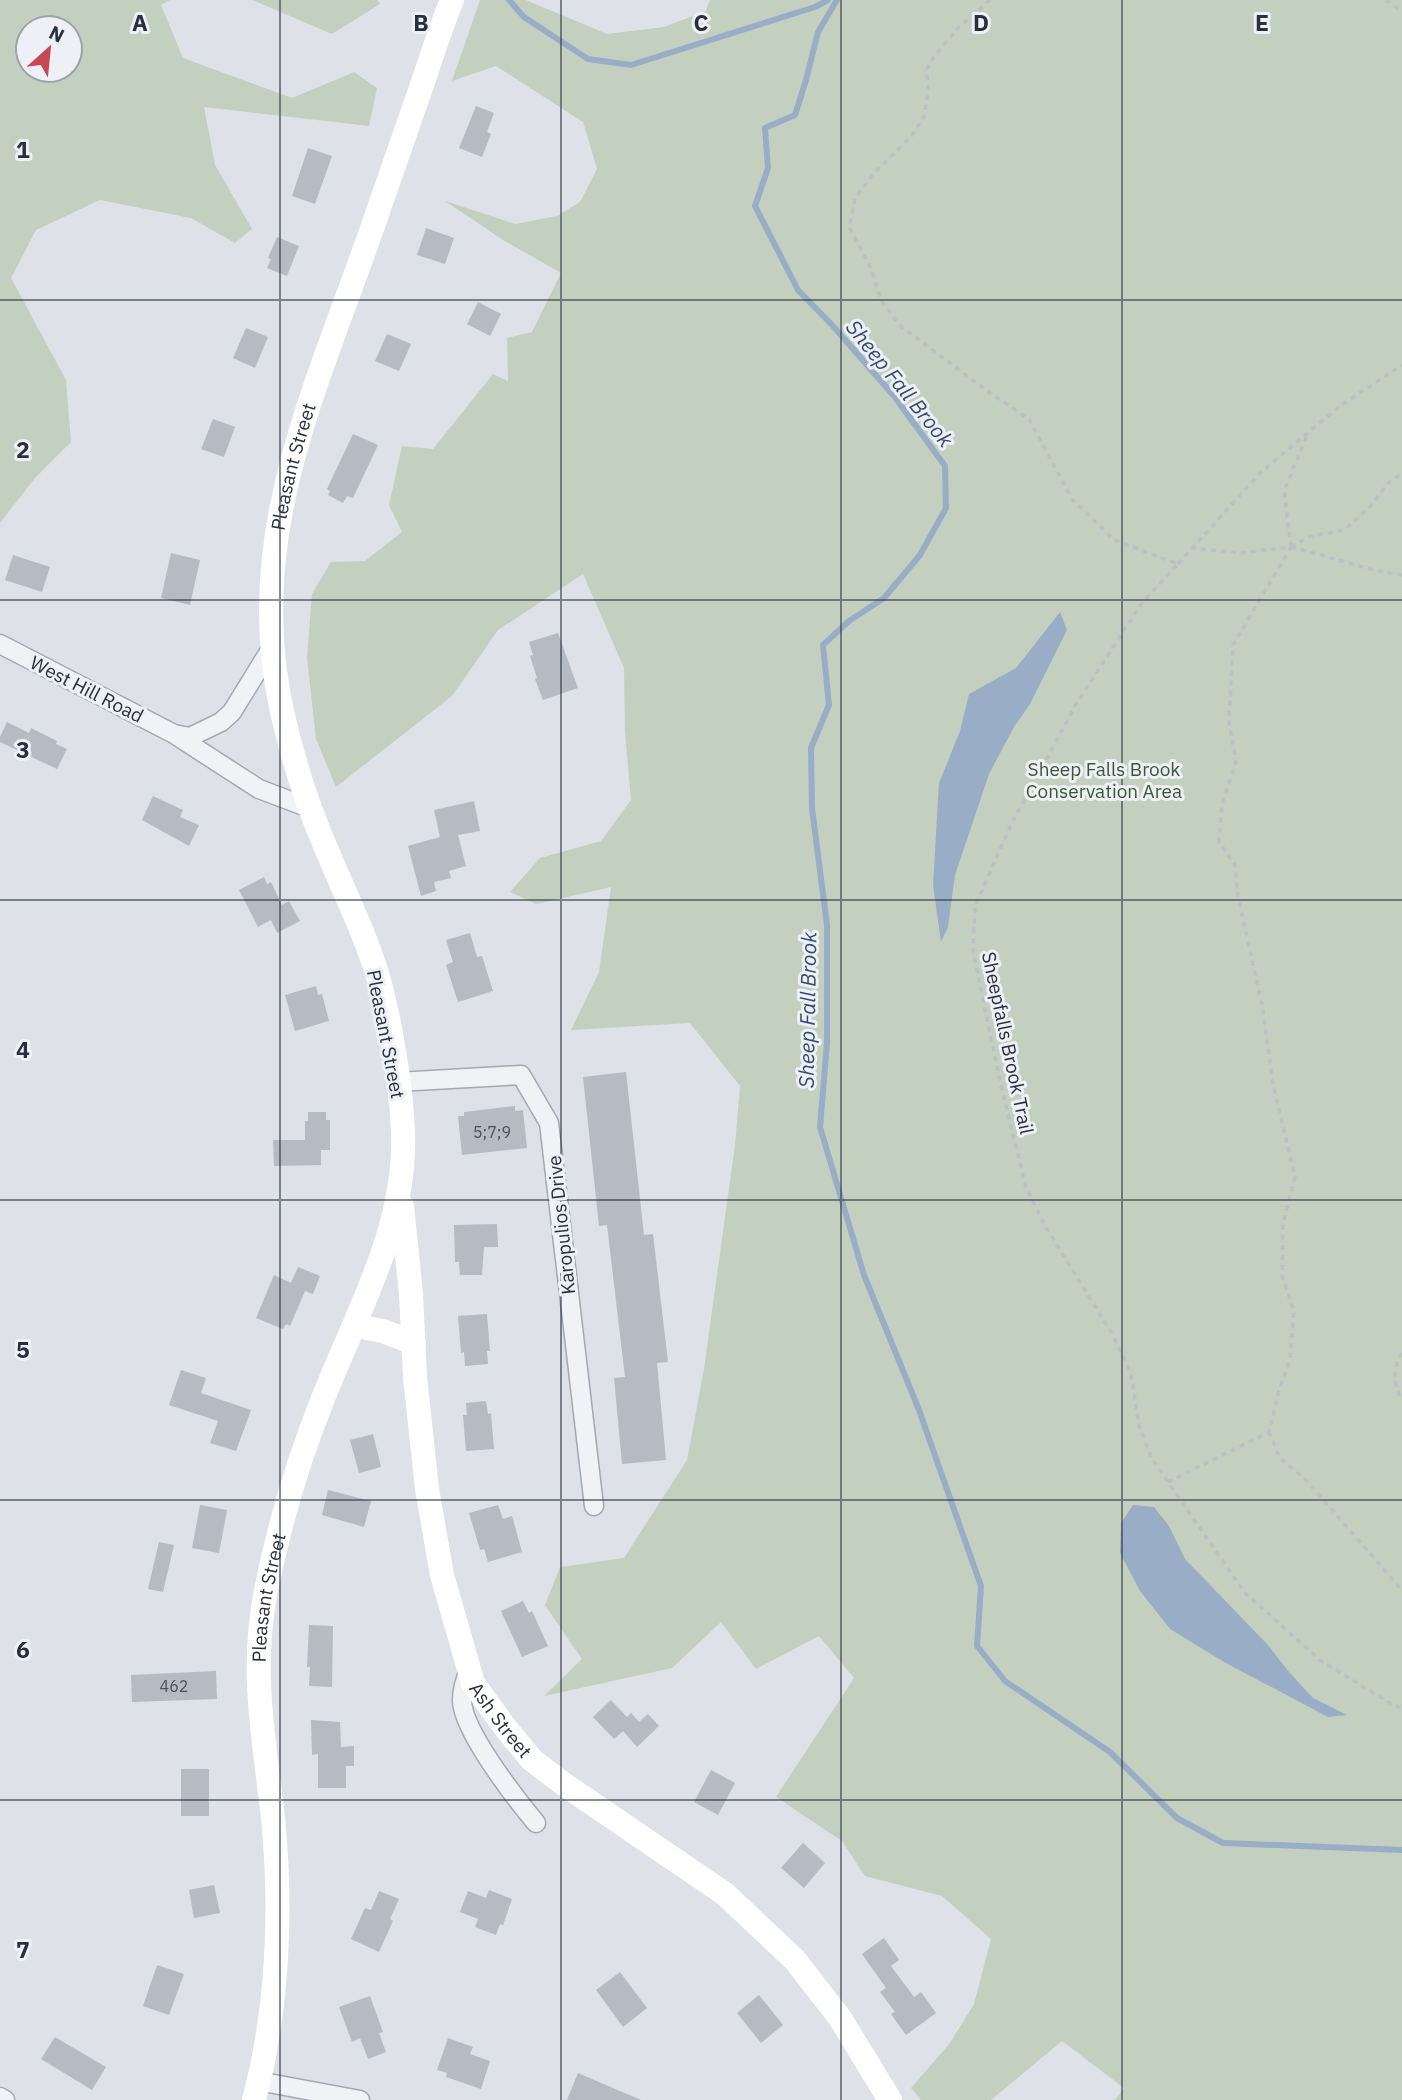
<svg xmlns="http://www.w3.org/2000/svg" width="1402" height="2100" font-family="'IBM Plex Sans',sans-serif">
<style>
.green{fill:#c3d0bf;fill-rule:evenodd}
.water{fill:#9aadc6}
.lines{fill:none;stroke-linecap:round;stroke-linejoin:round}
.stream{stroke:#9aadc6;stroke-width:6}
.building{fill:#b5bac3}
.street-casing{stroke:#a4a8b1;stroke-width:21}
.path{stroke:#bcbfc5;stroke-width:3.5;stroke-dasharray:5 5;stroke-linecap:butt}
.street{stroke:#f0f2f5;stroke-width:18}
.secondary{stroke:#fff;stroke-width:24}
.grid{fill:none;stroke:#282f3d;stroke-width:2;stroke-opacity:0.55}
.labels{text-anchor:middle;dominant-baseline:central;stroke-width:6;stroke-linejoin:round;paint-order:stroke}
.number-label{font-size:16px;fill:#4b525e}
.street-label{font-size:19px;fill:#282f3d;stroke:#edf0f5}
.park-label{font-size:19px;fill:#3b5836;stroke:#edf0f5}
.water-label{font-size:21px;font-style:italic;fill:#344c6f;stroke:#edf0f5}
.grid-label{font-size:23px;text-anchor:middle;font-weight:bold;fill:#282f3d;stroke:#edf0f5;stroke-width:6;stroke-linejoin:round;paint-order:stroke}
</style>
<rect width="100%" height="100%" fill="#dee1e7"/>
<g class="green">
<path d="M0 0H170L161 5 183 58 292 98 354 72 377 88 369 126 204 107 215 165 252 229 235 243 191 218 100 200 36 230 11 278 66 380 71 442 35 478 0 523ZM28 28H70V70H28Z"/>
<path d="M252 0H377L380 4 332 34Z"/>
<path d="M480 0H526L607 34 664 27 706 11 710 0H1402V2100H1115L1124 2088 1062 2041 991 2100H921L911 2088 950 2043 974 2004 991 1939 942 1896 865 1876 842 1841 776 1797 854 1678 819 1636 756 1669 721 1622 672 1668 544 1696 582 1659 545 1605 560 1567 624 1558 687 1460 704 1369 735 1145 740 1086 690 1023 571 1030 599 972 611 887 536 904 510 892 540 858 601 841 631 800 625 732 624 668 583 574 498 630 452 696 336 787 316 739 307 657 312 594 331 562 365 561 402 532 389 505 402 446 433 449 493 374 508 381 507 338 532 332 561 273 503 240 445 201 515 224 557 216 580 202 597 169 583 122 496 66 452 81Z"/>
</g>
<g class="water">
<path d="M1060 612 1067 630 1030 704 1014 727 989 774 955 875 948 927 941 942 933 885 939 783 960 731 969 694 1016 668Z"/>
<path d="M1133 1505 1154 1507 1169 1526 1185 1559 1267 1644 1289 1672 1313 1698 1347 1715 1328 1717 1224 1662 1170 1629 1140 1591 1120 1553 1121 1523Z"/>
</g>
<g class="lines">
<g class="stream">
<path d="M509 0 524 17 588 59 631 65 815 7 828 0"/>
<path d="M837 0 818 32 806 80 795 115 765 128 768 168 755 206 798 290 833 326 894 396 945 466 946 508 920 555 884 598 849 621 823 645 829 705 811 748 812 808 827 925V1043L820 1127 864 1275 919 1410 981 1586 977 1646 1005 1681 1110 1752 1177 1818 1223 1843 1402 1850"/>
</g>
</g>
<g class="building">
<path d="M476 106 494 113 487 132 491 134 482 157 459 148Z"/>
<path d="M308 148 332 156 315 204 292 196Z"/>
<path d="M426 228 454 238 445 264 417 255Z"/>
<path d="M277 237 299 246 287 276 267 268 271 259 268 258Z"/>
<path d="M478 302 501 314 490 336 467 324Z"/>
<path d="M246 328 268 337 255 368 233 358Z"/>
<path d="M387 334 411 344 399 371 375 361Z"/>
<path d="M213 419 235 427 224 457 201 449Z"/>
<path d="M353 434 378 445 353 498 347 496 343 503 328 495 330 491 327 489Z"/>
<path d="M171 553 200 560 190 605 161 598Z"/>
<path d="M13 555 50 567 42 592 5 580Z"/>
<path d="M558 633 578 688 543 700 535 679 537 678 530 656 533 655 529 642Z"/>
<path d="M7 722 29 733 31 728 57 741 56 744 67 749 57 769 0 742V737Z"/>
<path d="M153 796 183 810 180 817 199 825 189 846 142 820Z"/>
<path d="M474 801 480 831 458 835 466 866 449 871 451 878 434 882 436 891 421 896 408 846 440 837 434 810Z"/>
<path d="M264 877 267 884 271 882 282 905 289 901 300 921 277 933 271 920 258 927 239 890Z"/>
<path d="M470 933 477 957 482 956 493 991 458 1002 446 965 453 962 446 940Z"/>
<path d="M316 986 318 995 322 994 329 1021 295 1031 285 995Z"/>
<path d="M626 1072 644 1235 653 1234 668 1362 657 1363 666 1460 622 1464 614 1378 625 1377 607 1225 599 1226 583 1077Z"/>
<path d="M515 1106V1111L523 1110 527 1148 462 1155 458 1116H464V1112Z"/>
<path d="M308 1112H326V1120H330V1150H321V1165L274 1166 273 1140H305V1121H308Z"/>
<path d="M497 1224 498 1247H484L482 1275H460L459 1262H455L454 1225Z"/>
<path d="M298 1267 320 1276 313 1294 305 1291 290 1326 286 1324 283 1329 256 1318 274 1275 291 1283Z"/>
<path d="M487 1314 490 1351H487L488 1364 465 1366 464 1352 461 1353 458 1316Z"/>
<path d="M181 1370 206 1378 201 1393 251 1410 236 1451 210 1443 218 1421 169 1405Z"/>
<path d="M486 1401 488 1414 491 1413 494 1449 466 1451 463 1415H467L466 1403Z"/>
<path d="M373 1434 381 1467 359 1473 350 1440Z"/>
<path d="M328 1490 371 1501 364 1527 322 1515Z"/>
<path d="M200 1505 227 1510 219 1553 192 1548Z"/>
<path d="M498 1505 503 1519 512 1516 522 1552 488 1562 484 1549 480 1550 469 1513Z"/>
<path d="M159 1542 174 1545 163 1592 148 1589Z"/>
<path d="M523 1601 529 1613 532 1611 548 1646 522 1657 501 1611Z"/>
<path d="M309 1625 333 1626 332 1687 309 1686 310 1667H307Z"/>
<path d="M216 1671 217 1699 132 1702 131 1675Z"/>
<path d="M611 1700 627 1717 631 1713 639 1722 648 1714 659 1726 637 1747 623 1731 614 1739 593 1717Z"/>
<path d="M311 1720 340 1722 341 1747 354 1746V1766H346V1788H318V1754L312 1755Z"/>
<rect x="181" y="1769" width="28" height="47"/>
<path d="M711 1770 735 1783 718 1815 694 1802Z"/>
<path d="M803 1843 825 1863 804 1888 781 1868Z"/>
<path d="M214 1885 220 1913 194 1918 189 1890Z"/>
<path d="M489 1890 512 1899 503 1925 500 1924 496 1935 475 1927 478 1919 460 1912 468 1891 486 1898Z"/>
<path d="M379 1891 399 1899 390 1919 393 1921 379 1952 351 1939 365 1908 371 1910Z"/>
<path d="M884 1938 899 1960 891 1966 914 1997 921 1992 936 2013 906 2035 891 2014 895 2012 880 1992 886 1988 862 1954Z"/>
<path d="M157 1965 184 1974 169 2015 143 2006Z"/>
<path d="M620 1972 647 2008 623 2027 596 1990Z"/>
<path d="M759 1995 783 2025 761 2043 737 2013Z"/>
<path d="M370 1996 383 2032 379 2033 386 2052 368 2059 360 2038 352 2042 339 2007Z"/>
<path d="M55 2037 106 2067 92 2090 41 2059Z"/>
<path d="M448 2038 473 2047 470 2054 490 2061 481 2089 446 2077 447 2073 437 2070Z"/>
<path d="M578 2073 641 2100H567Z"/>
</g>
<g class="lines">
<defs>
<g id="street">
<path d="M0 644 174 734 190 737 221 722 232 712 272 647"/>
<path d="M177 736 259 789 312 809"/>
<path d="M397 1082 521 1075 549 1123 594 1506"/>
<path d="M470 1669C465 1679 462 1690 462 1701 463 1731 516 1799 536 1823"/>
<path d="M258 2081 360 2100"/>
<path d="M0 2097 5 2100"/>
</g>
</defs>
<use href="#street" class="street-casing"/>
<g class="path">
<path d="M990 0 959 27 934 57 927 69 928 92 924 117 911 137 873 174 855 199 849 227 871 268 881 300 899 325 990 393 1029 419 1072 499 1114 540 1178 564 1141 604 1075 706 1011 825 975 906 973 951 1000 1081 1026 1188 1047 1229 1112 1334 1131 1373 1139 1425 1152 1459 1245 1593 1320 1660 1393 1705 1402 1708"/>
<path d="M1386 0 1402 11"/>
<path d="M1291 547 1310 536 1344 530 1369 508 1389 482 1402 473"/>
<path d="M1291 547 1284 491 1307 435"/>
<path d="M1291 547 1377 571 1402 575"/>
<path d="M1178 564 1260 473 1341 405 1402 365"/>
<path d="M1402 1353C1393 1365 1393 1387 1402 1399"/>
<path d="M1269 1432 1280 1458 1305 1479 1402 1590"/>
<path d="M1168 1482 1269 1432 1279 1390 1290 1359 1294 1311 1282 1275 1283 1223 1295 1177 1273 1084 1262 1004 1238 897 1235 865 1219 842 1222 804 1236 762 1229 722 1233 645 1291 547 1240 553 1192 548"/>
</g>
<use href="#street" class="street"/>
<g class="secondary">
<path id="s1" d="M402 1206 411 1294 415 1377 427 1489 442 1575 473 1683 504 1726 532 1760 565 1785 725 1894 795 1960 840 2018 890 2100"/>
<path d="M355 1326 383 1331 414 1343"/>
<path id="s2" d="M254 2100C278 2010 282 1910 273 1818 264 1738 250 1671 266 1590 279 1526 298 1461 322 1401 356 1314 407 1228 403 1131 401 1085 391 1025 379 980 366 935 344 892 326 848 309 809 295 766 285 724 240 547 312 399 369 237 387 186 405 134 423 82 432 55 441 27 452 0"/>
</g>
</g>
<path class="grid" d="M280 0V2100M561 0V2100M841 0V2100M1122 0V2100M0 300H1402M0 600H1402M0 900H1402M0 1200H1402M0 1500H1402M0 1800H1402"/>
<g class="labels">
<g class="number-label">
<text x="492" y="1132">5;7;9</text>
<text x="174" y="1686">462</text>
</g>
<g class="street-label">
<text stroke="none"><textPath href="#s2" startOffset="1682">Pleasant Street</textPath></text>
<text transform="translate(87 689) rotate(27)">West Hill Road</text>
<text transform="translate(386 1034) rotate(79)">Pleasant Street</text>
<text transform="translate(1008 1043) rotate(78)">Sheepfalls Brook Trail</text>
<text transform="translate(561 1225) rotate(-96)">Karopulios Drive</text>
<text stroke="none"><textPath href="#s2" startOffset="506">Pleasant Street</textPath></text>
<text stroke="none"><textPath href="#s1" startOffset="530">Ash Street</textPath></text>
</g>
<g class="park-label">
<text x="1104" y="769">Sheep Falls Brook<tspan x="1104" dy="22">Conservation Area</tspan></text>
</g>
<g class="water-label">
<text transform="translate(900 383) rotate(51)">Sheep Fall Brook</text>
<text transform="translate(807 1010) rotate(-89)">Sheep Fall Brook</text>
</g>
</g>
<g class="grid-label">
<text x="140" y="31">A</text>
<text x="421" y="31">B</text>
<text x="701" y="31">C</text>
<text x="981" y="31">D</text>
<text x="1262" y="31">E</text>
<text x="23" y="158">1</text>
<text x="23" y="458">2</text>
<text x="23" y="758">3</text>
<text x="23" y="1058">4</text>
<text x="23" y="1358">5</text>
<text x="23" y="1658">6</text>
<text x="23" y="1958">7</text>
</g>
<g transform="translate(49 49) rotate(27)"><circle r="33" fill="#edf0f5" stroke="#9ea3ab" stroke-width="2"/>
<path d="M0-5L12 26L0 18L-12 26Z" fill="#c84754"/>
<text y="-10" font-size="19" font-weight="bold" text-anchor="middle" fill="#282f3d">N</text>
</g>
</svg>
